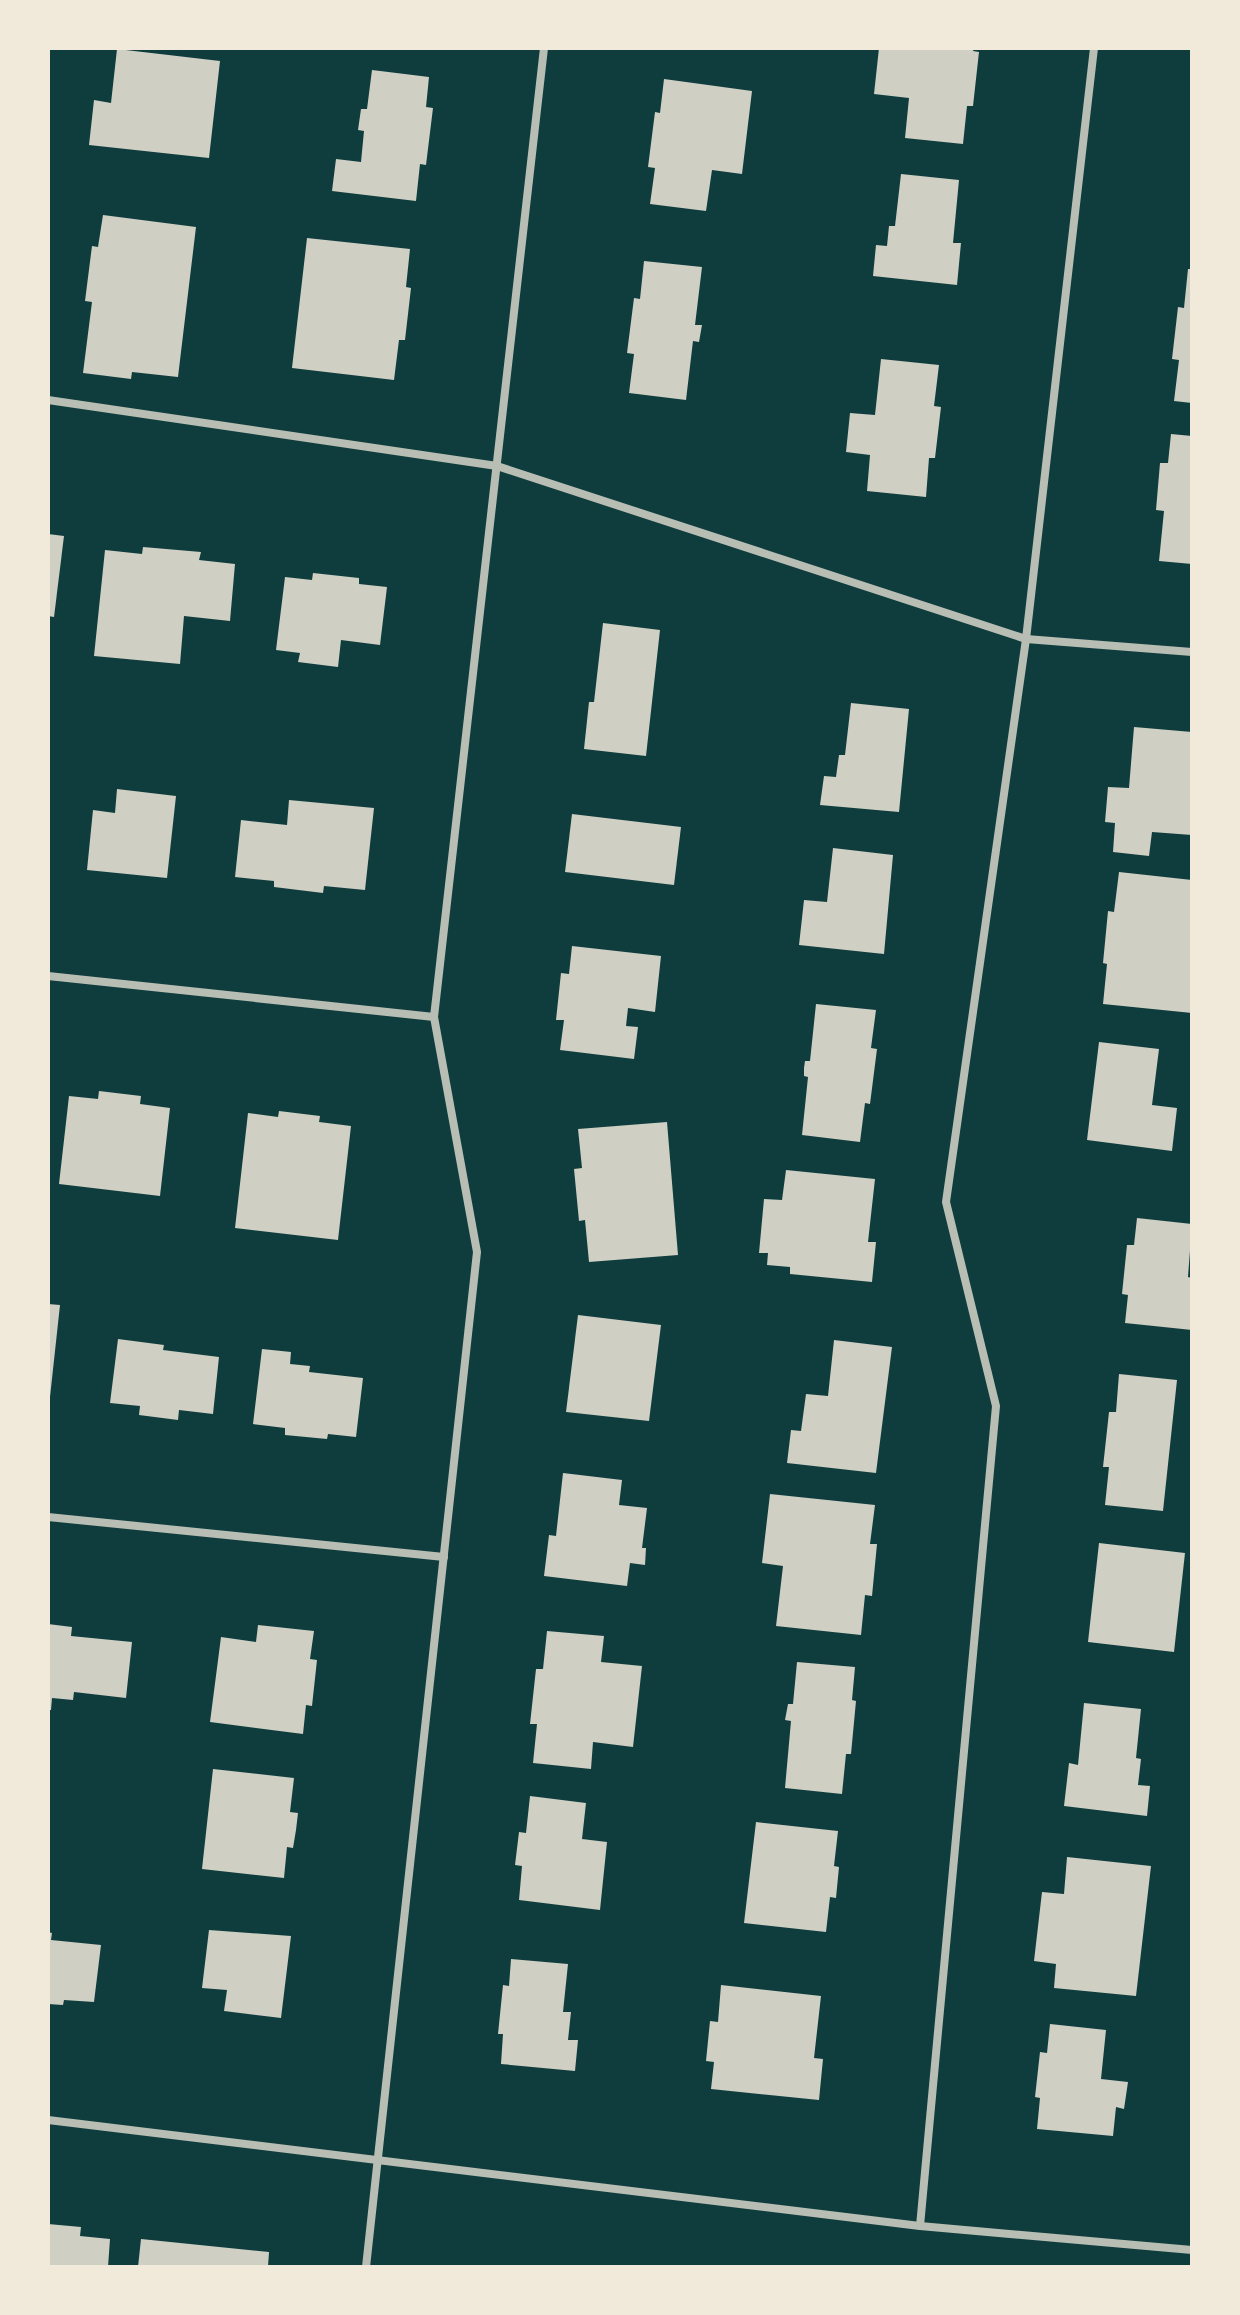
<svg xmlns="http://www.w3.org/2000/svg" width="1240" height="2315" font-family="Signika,sans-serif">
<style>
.building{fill:#cfcfc3}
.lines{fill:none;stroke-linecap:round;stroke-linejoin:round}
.minor{stroke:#b8beb3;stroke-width:8}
</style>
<rect width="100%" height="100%" fill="#0f3d3e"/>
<g class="building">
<path d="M879 48H974L973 51 979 52 973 106H967L963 144 905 138 909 98 874 94Z"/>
<path d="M117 49 220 61 209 158 89 145 94 100 111 103Z"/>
<path d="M372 70 429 77 426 107 433 108 426 165 420 164 416 201 332 191 336 159 361 162 364 131 358 130 361 109H367Z"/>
<path d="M664 79 752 91 742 174 712 170 706 211 650 204 655 168 648 167 655 112 660 113Z"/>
<path d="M901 174 959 180 953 243H961L957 285 873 276 876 245 887 246 889 226H895Z"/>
<path d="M103 215 196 227 178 377 132 372 131 379 83 373 92 302 85 301 92 246 98 247Z"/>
<path d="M307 238 410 249 406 287 411 288 405 340H399L394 380 292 368Z"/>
<path d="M644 261 702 267 695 325H702L699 342 693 341 686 400 629 393 634 354 627 353 634 298 640 299Z"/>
<path d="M1188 269H1192V403L1174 401 1179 360 1172 359 1178 307 1184 308Z"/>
<path d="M881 359 939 365 934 406 941 407 935 458H929L926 497 867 491 870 455 846 452 850 413 875 415Z"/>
<path d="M1171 434 1192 436V564L1159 561 1164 511 1156 510 1160 463H1168Z"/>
<path d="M48 534 64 536 54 617 48 616Z"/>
<path d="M143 547 201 552 199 560 235 564 230 621 184 616 180 664 94 656 105 550 142 554Z"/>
<path d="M313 573 359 578V584L387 587 380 645 341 640 338 667 298 662 300 653 276 650 285 577 312 580Z"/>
<path d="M603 623 660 630 646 756 584 749 589 702H594Z"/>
<path d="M851 703 909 709 899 812 820 805 824 776 836 777 839 755H845Z"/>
<path d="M1134 727 1192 732V835L1152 832 1149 856 1113 852 1115 823 1105 822 1108 787 1129 788Z"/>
<path d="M117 789 176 796 167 878 87 870 93 810 115 813Z"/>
<path d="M289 800 374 808 365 890 324 886 323 893 274 887V881L235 877 241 820 287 825Z"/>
<path d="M572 814 681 827 674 885 565 872Z"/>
<path d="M833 848 893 855 884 954 799 945 804 900 827 902Z"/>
<path d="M1119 872 1192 880V1013L1103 1004 1107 964 1103 963 1108 911 1114 912Z"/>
<path d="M572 946 661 956 655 1012 628 1008 626 1026 638 1027 634 1059 560 1050 564 1020H556L561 973 569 974Z"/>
<path d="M816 1004 876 1010 871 1048 877 1049 870 1104 865 1103 860 1142 802 1135 808 1077 804 1076V1068L805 1061H810Z"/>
<path d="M1099 1042 1159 1049 1152 1105 1177 1108 1172 1151 1087 1140Z"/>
<path d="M99 1091 141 1096 140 1104 170 1108 160 1196 59 1184 69 1096 98 1099Z"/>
<path d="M279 1111 320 1116 319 1122 351 1126 338 1240 235 1228 248 1113 278 1117Z"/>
<path d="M667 1122 678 1255 589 1262 585 1220 579 1221 574 1169 582 1168 578 1129Z"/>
<path d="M786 1170 875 1179 868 1242H876L872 1282 790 1274V1267L767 1265 768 1253H759L764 1199 782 1200Z"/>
<path d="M1137 1218 1192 1224 1188 1277 1192 1278V1330L1125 1323 1128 1295 1122 1294 1127 1245H1134Z"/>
<path d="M48 1304 60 1305 50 1397H48Z"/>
<path d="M578 1315 661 1325 649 1421 566 1412Z"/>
<path d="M118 1339 164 1345 163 1350 219 1357 213 1414 179 1410 178 1420 139 1415 140 1406 110 1403Z"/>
<path d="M834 1340 892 1347 876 1473 787 1463 791 1430 801 1431 806 1394 828 1396Z"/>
<path d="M262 1349 291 1352 290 1364 310 1366 309 1372 363 1378 356 1437 328 1434 327 1439 285 1435V1428L253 1424Z"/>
<path d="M1119 1374 1177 1380 1163 1511 1105 1505 1109 1467H1103L1109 1412H1116Z"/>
<path d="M563 1473 622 1480 619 1505 647 1508 642 1548H646L645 1565 630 1563 627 1586 544 1576 549 1535 556 1536Z"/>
<path d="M770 1494 875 1505 870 1544H877L872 1596 865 1595 861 1635 776 1626 783 1566 762 1563Z"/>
<path d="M1099 1543 1185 1553 1174 1652 1088 1642Z"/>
<path d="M48 1624 72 1627 71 1636 132 1642 126 1698 74 1692 73 1700 52 1698 51 1710H48Z"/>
<path d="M258 1625 314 1631 310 1659 317 1660 312 1706 306 1705 303 1734 210 1722 221 1637 256 1642Z"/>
<path d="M547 1631 604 1636 601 1662 642 1666 633 1747 593 1742 591 1769 533 1763 537 1724H530L536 1669H543Z"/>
<path d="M797 1662 855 1667 852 1700 856 1701 851 1754H846L842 1794 785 1788 791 1721 785 1720 788 1704H793Z"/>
<path d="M1084 1703 1141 1709 1136 1758 1141 1759 1138 1785 1150 1786 1147 1816 1064 1806 1069 1763 1078 1765Z"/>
<path d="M213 1769 294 1778 290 1812 298 1813 296 1830 293 1848 287 1847 284 1878 202 1869Z"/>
<path d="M530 1796 586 1803 582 1839 607 1842 600 1910 519 1900 522 1866 515 1865 519 1832 526 1833Z"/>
<path d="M756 1822 838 1831 834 1866 839 1867 836 1898 830 1897 826 1932 744 1923Z"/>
<path d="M1067 1857 1151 1866 1136 1996 1054 1988 1056 1964 1034 1961 1042 1892 1064 1894Z"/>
<path d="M209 1930 291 1936 281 2018 224 2011 227 1990 202 1988Z"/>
<path d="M48 1932 52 1933 51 1940 101 1945 94 2002 64 2000 63 2005 48 2004Z"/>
<path d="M511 1959 568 1964 563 2012H571L568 2040H578L575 2071 501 2064 503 2034H498L503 1985 509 1986Z"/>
<path d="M721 1985 821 1996 814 2058 823 2059 819 2100 711 2089 714 2062 706 2061 710 2021 718 2022Z"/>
<path d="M1050 2024 1106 2030 1101 2079 1128 2082 1124 2109 1116 2107 1113 2136 1037 2129 1040 2098 1035 2097 1040 2052 1047 2053Z"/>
<path d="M48 2224 81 2227 80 2236 110 2239 108 2267H48Z"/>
<path d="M141 2239 269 2252 268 2267H138Z"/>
</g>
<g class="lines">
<g class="minor">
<path d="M48 400 497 466 1026 639 1192 652"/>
<path d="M48 976 434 1017"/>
<path d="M48 1517 444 1557"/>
<path d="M48 2120 920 2226 1192 2250"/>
<path d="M920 2226 996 1406 946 1202 1026 639 1094 48"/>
<path d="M366 2267 477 1252 434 1017 544 48"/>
</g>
</g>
<rect width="1240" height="2315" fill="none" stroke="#f1e9da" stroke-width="100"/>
</svg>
